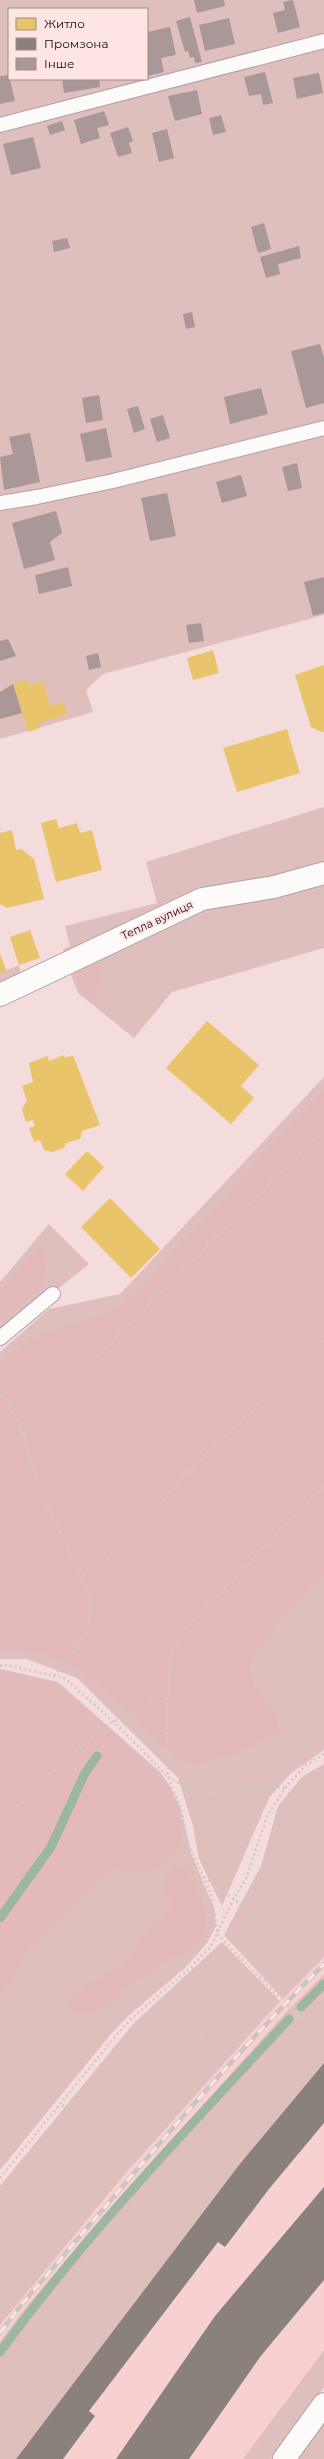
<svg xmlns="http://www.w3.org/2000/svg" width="324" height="2459" font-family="Montserrat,sans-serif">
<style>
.built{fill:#f7d0cf}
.green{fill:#debfbe;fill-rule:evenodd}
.forest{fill:#e3bab9}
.homes{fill:#e9c46a}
.industry{fill:#8a817c}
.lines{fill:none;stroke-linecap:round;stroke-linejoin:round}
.stream{stroke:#9cb6a2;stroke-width:9}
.building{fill:#aa9797}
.service-casing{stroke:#b2a09f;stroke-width:16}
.minor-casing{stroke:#b2a09f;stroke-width:24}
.path{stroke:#cfc9c9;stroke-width:2.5;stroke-dasharray:2 3;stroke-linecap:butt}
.service{stroke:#fdfafa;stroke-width:14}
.minor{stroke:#fdfafa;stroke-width:22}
.rail-casing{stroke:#cbc4c4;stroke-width:4.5}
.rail{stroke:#fee4e3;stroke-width:3;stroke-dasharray:9;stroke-linecap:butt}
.labels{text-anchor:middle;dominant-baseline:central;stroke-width:4;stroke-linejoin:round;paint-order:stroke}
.street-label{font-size:11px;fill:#150808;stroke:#fee4e3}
</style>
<rect width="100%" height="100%" fill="#f3dcdb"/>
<g class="built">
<path d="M324 1957V1974L288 2010 133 2183 26 2307 0 2341V2325L19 2300 125 2174 280 2001Z"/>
<path d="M324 2063V2350L243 2459H16L239 2165Z"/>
</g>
<g class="green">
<path d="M0 0H324V37L0 119ZM9 9H147V79H9Z"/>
<path d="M324 47V422L64 487 0 498V131Z"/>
<path d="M324 433V615L103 674 86 690 93 712 0 739V511L14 509Z"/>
<path d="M324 807V867L66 956 63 949 70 946 65 926 157 903 146 862Z"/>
<path d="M324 881V948L172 992 134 1038 78 993 69 970 203 908Z"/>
<path d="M19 965 21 974 0 982V973Z"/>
<path d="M324 1077V1750L290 1774 269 1798 222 1906 199 1859 193 1826 178 1778 77 1678 27 1659H0V1352L49 1309 120 1294Z"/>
<path d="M49 1224 89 1264 0 1335V1282Z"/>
<path d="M0 1669 58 1682 160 1772 170 1786 181 1810 191 1853 214 1908 216 1926 207 1943 187 1966 127 2017 110 2035 0 2170Z"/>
<path d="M324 1764V1957L283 1999 224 1935 261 1866 278 1806 302 1777Z"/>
<path d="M222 1942 280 2001 125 2174 0 2325V2186L134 2023Z"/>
<path d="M324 1974V2063L239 2165 16 2459H0V2341L26 2307 133 2183 288 2010Z"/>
<path d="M324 2350V2387L271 2459H243Z"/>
<path d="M324 2421V2459H297Z"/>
</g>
<g class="forest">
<path d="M94 963H99L104 968 94 990 100 1002C87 1001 80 990 75 979L76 972Z"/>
<path d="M324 1089V1575C304 1596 257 1638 250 1665 245 1686 284 1719 278 1729 258 1747 201 1773 177 1758 121 1709 84 1647 0 1649V1362C15 1350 31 1338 49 1332 79 1322 108 1316 133 1296Z"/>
<path d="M40 1248C47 1254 46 1273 43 1281 38 1292 11 1319 0 1320V1293L27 1258Z"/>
<path d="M5 1670 57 1683 134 1752 169 1786 178 1810 182 1839 176 1853 155 1871 142 1873 115 1868 103 1875 61 1912 30 1947 0 1997V1671Z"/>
<path d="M175 1863 187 1868C196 1891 216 1916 201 1939 190 1956 170 1956 155 1966 132 1980 100 2022 69 2011L68 2000C85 1982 108 1978 126 1961 134 1954 137 1944 143 1935 150 1924 161 1916 171 1908L172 1902 164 1894C163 1882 166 1871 175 1863Z"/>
</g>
<g class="homes">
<path d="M213 650 219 673 193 680 187 658Z"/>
<path d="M324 665V732H322L311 727 295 675Z"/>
<path d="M27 679 29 685 43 681 50 706 63 702 67 715 39 723 40 728 28 732 13 684Z"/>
<path d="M287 729 300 773 237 792 223 748Z"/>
<path d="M56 819 59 828 77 823 80 833 92 830 102 870 56 882 41 823Z"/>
<path d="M12 830 16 850 21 849 34 859 44 899 7 908 0 904V833Z"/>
<path d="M30 930 40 958 19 965 10 937Z"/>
<path d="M0 954 7 971 0 973Z"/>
<path d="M207 1021 259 1065 241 1086 254 1098 231 1124 166 1068Z"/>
<path d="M64 1055 65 1058 73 1055 100 1125 82 1131 80 1139 66 1143 64 1148 52 1152 44 1150 40 1140 34 1142 29 1128 35 1126 33 1120 26 1122 22 1109 27 1100 22 1086 33 1082 29 1063 48 1056 49 1061Z"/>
<path d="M87 1151 104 1167 83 1191 65 1174Z"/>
<path d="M110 1198 160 1249 131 1278 81 1227Z"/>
</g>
<g class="industry">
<path d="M324 2063V2123L269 2189 225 2247 218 2242 89 2411 95 2416 63 2459H16L239 2165Z"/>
<path d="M324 2187V2280L260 2357 189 2459H116L215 2316Z"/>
</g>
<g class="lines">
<g class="stream">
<path d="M0 1918 51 1847 85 1773 97 1756"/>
<path d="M301 2007 324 1984"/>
<path d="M0 2352C86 2234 190 2126 289 2019"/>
</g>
</g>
<g class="building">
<path d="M194 0H224L225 6 197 13Z"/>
<path d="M293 0 300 27 278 33 273 13 285 10 283 2Z"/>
<path d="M190 17 202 62 195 63 194 57 190 58 188 51 185 52 176 21Z"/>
<path d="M229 18 235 44 205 51 199 25Z"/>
<path d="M170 27 176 55 161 58 164 72 148 76 147 32Z"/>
<path d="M265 72 273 103 263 105 261 94 249 96 244 77Z"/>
<path d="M319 73 323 93 297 99 293 78Z"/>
<path d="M9 75 15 101 0 104V76Z"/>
<path d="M62 79H99L100 87 64 93Z"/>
<path d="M197 90 202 114 175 121 168 96Z"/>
<path d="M104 111 109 125 97 128 100 138 81 144 74 120Z"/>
<path d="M221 115 226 132 213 135 209 118Z"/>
<path d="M62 121 65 130 50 135 47 126Z"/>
<path d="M128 127 133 141 129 143 132 153 118 157 110 133Z"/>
<path d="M167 129 174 158 159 162 152 133Z"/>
<path d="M33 137 41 168 11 175 3 144Z"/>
<path d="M264 223 271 249 258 253 251 227Z"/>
<path d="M67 238 70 248 54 252 52 241Z"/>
<path d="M299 246 301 258 278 264 280 274 266 278 260 257Z"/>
<path d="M192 312 195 327 186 329 183 314Z"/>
<path d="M320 344 324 358V403L306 408 291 351Z"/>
<path d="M261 388 268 414 230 424 224 397Z"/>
<path d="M99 395 103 420 86 423 82 398Z"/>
<path d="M138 406 145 429 134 433 127 409Z"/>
<path d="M163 415 170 438 157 442 150 419Z"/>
<path d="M106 428 112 457 86 462 80 434Z"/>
<path d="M30 433 40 482 4 490 0 457 13 454 9 437Z"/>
<path d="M297 463 302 488 288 491 282 467Z"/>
<path d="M241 475 247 496 222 503 216 482Z"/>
<path d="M167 493 176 536 150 541 141 498Z"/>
<path d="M56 511 62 533 50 542 55 560 24 569 12 523Z"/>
<path d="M68 567 72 586 39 594 35 575Z"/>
<path d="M324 577V613L313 616 304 582Z"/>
<path d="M201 623 204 641 189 643 186 625Z"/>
<path d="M8 639 16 656 0 661V641Z"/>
<path d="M98 653 101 667 89 670 86 656Z"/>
<path d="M13 684 22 713 0 719V692Z"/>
</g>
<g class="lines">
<defs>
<g id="service">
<path d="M0 125 324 41"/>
<path d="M0 503 37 497 113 481 324 428"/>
<path d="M0 1338 53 1294"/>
</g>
<g id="minor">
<path d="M0 995 202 899 274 887 324 873"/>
<path d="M284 2459 324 2404"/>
</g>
</defs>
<use href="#service" class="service-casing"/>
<use href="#minor" class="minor-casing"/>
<g class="path">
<path d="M0 1395 8 1402 23 1433 41 1496 55 1520 80 1576"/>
<path d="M0 1457 162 1291 324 1130"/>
<path d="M0 1666 7 1665 64 1678 113 1721 168 1777 181 1808 189 1846 211 1894 218 1935 301 2019 324 2012"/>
<path d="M54 1676C71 1654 92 1632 90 1602 89 1594 83 1584 80 1576 126 1554 152 1508 187 1473 232 1427 281 1386 324 1339"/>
<path d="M285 1788 246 1787 219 1794H198L168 1777 167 1701 171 1655 185 1629 324 1486"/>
<path d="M0 1824 62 1762 113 1721 137 1714 168 1690"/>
<path d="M204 1877C214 1886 255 1913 259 1921 265 1932 264 1968 265 1982"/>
<path d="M57 2107 104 2100 148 2099 170 2091C194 2050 216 2000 261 1979"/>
<path d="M0 2178 113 2039 131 2019 189 1969 211 1946 233 1900 246 1879 267 1816 285 1788 306 1765 324 1754"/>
</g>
<use href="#service" class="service"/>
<use href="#minor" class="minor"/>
<defs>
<path id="rail" d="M0 2333 22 2304C121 2189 217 2072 324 1964"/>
</defs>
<use href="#rail" class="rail-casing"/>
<use href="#rail" class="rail"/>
</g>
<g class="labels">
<g class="street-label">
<text transform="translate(157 920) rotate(-25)">Тепла вулиця</text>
</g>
</g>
<rect x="8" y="8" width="140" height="72" fill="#fee4e3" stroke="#a18c8b"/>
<rect x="16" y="18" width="20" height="12" fill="#e9c46a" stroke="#a18c8b"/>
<text x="44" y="28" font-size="12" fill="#150808">Житло</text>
<rect x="16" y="38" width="20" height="12" fill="#8a817c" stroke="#a18c8b"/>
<text x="44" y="48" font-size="12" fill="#150808">Промзона</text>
<rect x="16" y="58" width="20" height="12" fill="#aa9797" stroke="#a18c8b"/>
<text x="44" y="68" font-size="12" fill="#150808">Інше</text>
</svg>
